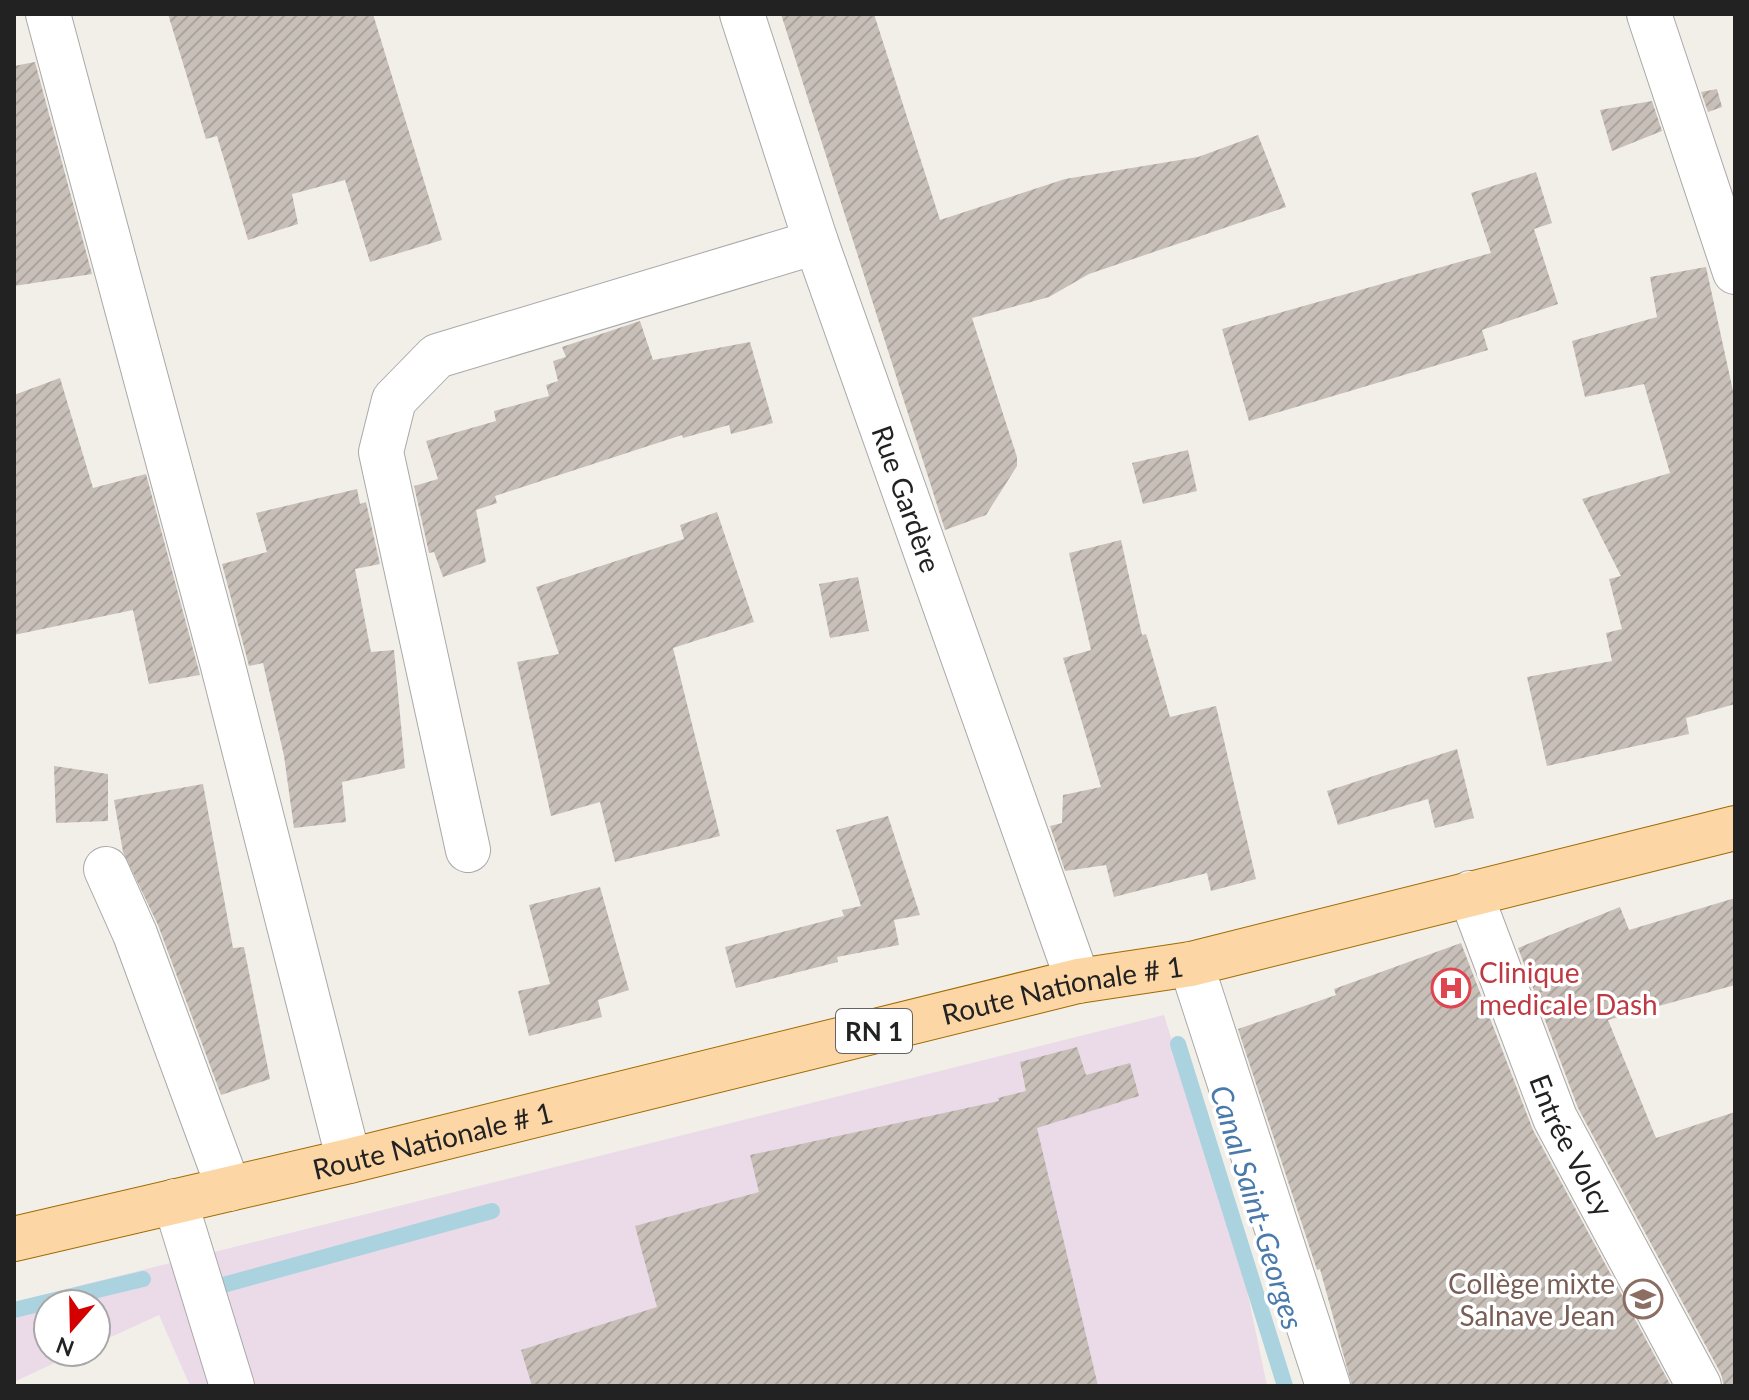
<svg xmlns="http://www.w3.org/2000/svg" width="1749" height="1400" font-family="Lato,sans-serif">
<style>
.industrial{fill:#ebdbe8}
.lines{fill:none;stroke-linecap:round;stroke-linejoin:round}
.stream{stroke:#aad3df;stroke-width:16}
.building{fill:url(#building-hatch)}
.minor-casing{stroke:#a9a9a9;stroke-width:46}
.major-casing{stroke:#a06b00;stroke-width:46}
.minor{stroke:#fff;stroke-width:44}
.major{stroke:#fcd6a4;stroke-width:44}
.labels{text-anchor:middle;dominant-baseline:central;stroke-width:7;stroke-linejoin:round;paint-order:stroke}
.shield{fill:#fff;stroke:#646464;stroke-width:2}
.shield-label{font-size:26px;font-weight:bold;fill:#222}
.street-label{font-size:28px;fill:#222;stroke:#fff}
.health-label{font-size:28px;fill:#be3a42;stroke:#fff;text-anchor:start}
.education-label{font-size:28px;fill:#785e54;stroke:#fff;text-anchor:end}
.water-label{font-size:30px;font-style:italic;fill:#4a7aab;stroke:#fff}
</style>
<defs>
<pattern id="building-hatch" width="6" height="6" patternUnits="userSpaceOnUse" patternTransform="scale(2)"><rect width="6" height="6" fill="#c7bfb8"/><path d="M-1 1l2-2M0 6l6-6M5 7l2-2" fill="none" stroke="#aba49e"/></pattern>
</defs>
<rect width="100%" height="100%" fill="#f2efe9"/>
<path class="industrial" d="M1164 1015 1242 1266 1267 1386H190L159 1315 96 1344V1304H48V1352H78L14 1382V1302Z"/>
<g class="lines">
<g class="stream">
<path d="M1178 1044 1285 1386"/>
<path d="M205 1290 492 1211"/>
<path d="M14 1310 143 1279"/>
</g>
</g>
<g class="building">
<path d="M168 14H373L442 240 370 262 345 180 292 194 298 224 248 240 217 136 206 139Z"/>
<path d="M781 14H874L940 220 1065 179 1198 157 1258 135 1286 207 1089 274 1049 297 972 318 1017 457V466L986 515 945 530Z"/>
<path d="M35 62 92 274 14 286V66Z"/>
<path d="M1717 89 1722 107 1708 112 1701 92Z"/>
<path d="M1652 101 1662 131 1612 151 1600 110Z"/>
<path d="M1536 172 1552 223 1534 229 1558 304 1482 330 1488 350 1249 421 1222 329 1491 253 1471 193Z"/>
<path d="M1706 267 1735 400V704L1686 718 1689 734 1547 766 1527 677 1612 661 1606 633 1622 629 1609 579 1621 576 1582 499 1670 473 1644 384 1585 397 1572 341 1657 317 1650 277Z"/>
<path d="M640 321 653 360 750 342 773 423 731 434 729 425 683 438 682 435 495 496 497 503 476 510 486 562 443 577 434 552 429 553 414 486 438 479 426 441 496 421 494 411 549 396 546 385 558 381 553 361 566 357 562 347Z"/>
<path d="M60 378 93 488 146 474 200 675 149 684 133 610 14 635V395Z"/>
<path d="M1188 450 1197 491 1143 504 1132 463Z"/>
<path d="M357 489 360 504 366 502 380 564 355 569 371 652 394 650 405 768 342 782 346 822 294 828 284 756 263 663 249 666 222 564 267 552 256 513Z"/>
<path d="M717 512 754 622 673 648 720 836 615 862 600 802 551 816 517 662 559 654 536 587 684 539 680 525Z"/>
<path d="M1121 540 1142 635 1146 634 1170 717 1216 706 1256 879 1211 891 1207 873 1114 897 1106 865 1065 871 1050 826 1062 823 1063 795 1101 787 1063 658 1091 650 1069 553Z"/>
<path d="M858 577 869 631 830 638 819 584Z"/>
<path d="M1457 749 1474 818 1435 828 1428 799 1338 825 1327 791Z"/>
<path d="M54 766 108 774V821L56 823Z"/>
<path d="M203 784 233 948 244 947 270 1079 221 1095 158 925 123 852 114 800Z"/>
<path d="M888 816 920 915 894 920 899 945 837 957 838 962 736 988 725 947 844 916 842 910 861 906 836 830Z"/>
<path d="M600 887 629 990 598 1000 602 1017 529 1036 518 991 550 984 529 905Z"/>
<path d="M1735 898V985L1608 1020 1656 1138 1735 1112V1386H1724L1721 1374 1578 1108 1518 948 1620 907 1629 930Z"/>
<path d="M1461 943 1533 1130 1671 1386H1352L1320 1269 1317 1270 1238 1029 1336 995 1334 989Z"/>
<path d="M1077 1047 1086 1075 1130 1063 1139 1096 1037 1128 1098 1386H532L521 1350 657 1307 635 1226 759 1192 750 1155 999 1101 998 1098 1026 1091 1020 1062Z"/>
</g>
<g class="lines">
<defs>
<g id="minor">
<path d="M48 14 222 662 349 1161"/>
<path id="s1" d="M742 14 816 242 1078 981"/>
<path d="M1649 14 1735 272"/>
<path d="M468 850 381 452 394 400 437 356 816 242"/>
<path d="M106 869 135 934 229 1189"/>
<path id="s2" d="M1470 893 1555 1118 1699 1386"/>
<path d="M1191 964 1328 1386"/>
<path d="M175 1201 232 1386"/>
</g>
<g id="major">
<path id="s3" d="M14 1239 349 1161 1078 981 1191 964 1735 828"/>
</g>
</defs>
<use href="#minor" class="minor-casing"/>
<use href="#major" class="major-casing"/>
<use href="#minor" class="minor"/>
<use href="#major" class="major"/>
</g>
<defs>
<symbol id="hospital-ring" viewBox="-11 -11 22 22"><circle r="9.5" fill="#fff" stroke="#e0444e" stroke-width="1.5"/><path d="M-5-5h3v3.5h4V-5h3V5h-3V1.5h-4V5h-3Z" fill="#e0444e"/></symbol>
<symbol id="school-ring" viewBox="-11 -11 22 22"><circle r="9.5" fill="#fff" stroke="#8d6e63" stroke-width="1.5"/><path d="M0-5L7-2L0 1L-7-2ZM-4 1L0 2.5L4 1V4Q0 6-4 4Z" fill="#8d6e63"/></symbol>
</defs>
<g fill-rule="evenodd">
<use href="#hospital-ring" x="1429" y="966" width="44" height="44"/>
<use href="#school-ring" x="1621" y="1277" width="44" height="44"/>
</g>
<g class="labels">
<rect class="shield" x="836" y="1009" width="76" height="44" rx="6"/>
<g class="shield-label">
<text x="874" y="1031">RN 1</text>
</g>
<g class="street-label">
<text stroke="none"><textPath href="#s1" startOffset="512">Rue Gardère</textPath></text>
<text stroke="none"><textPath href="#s3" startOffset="1078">Route Nationale # 1</textPath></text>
<text stroke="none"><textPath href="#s3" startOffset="430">Route Nationale # 1</textPath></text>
<text stroke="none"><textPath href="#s2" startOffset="272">Entrée Volcy</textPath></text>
</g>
<g class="health-label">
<text x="1479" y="972">Clinique<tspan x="1479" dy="32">medicale Dash</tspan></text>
</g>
<g class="education-label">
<text x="1615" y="1283">Collège mixte<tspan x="1615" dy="32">Salnave Jean</tspan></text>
</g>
<g class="water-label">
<text transform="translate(1258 1207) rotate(73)">Canal Saint-Georges</text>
</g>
</g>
<rect width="1749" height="1400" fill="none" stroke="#222222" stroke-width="32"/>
<g transform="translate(72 1328) rotate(200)"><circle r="38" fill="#ffffff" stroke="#a7a7a7" stroke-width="2"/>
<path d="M0-6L14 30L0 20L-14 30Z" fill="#d40000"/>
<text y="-12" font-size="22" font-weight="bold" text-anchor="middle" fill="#222222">N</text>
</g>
</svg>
